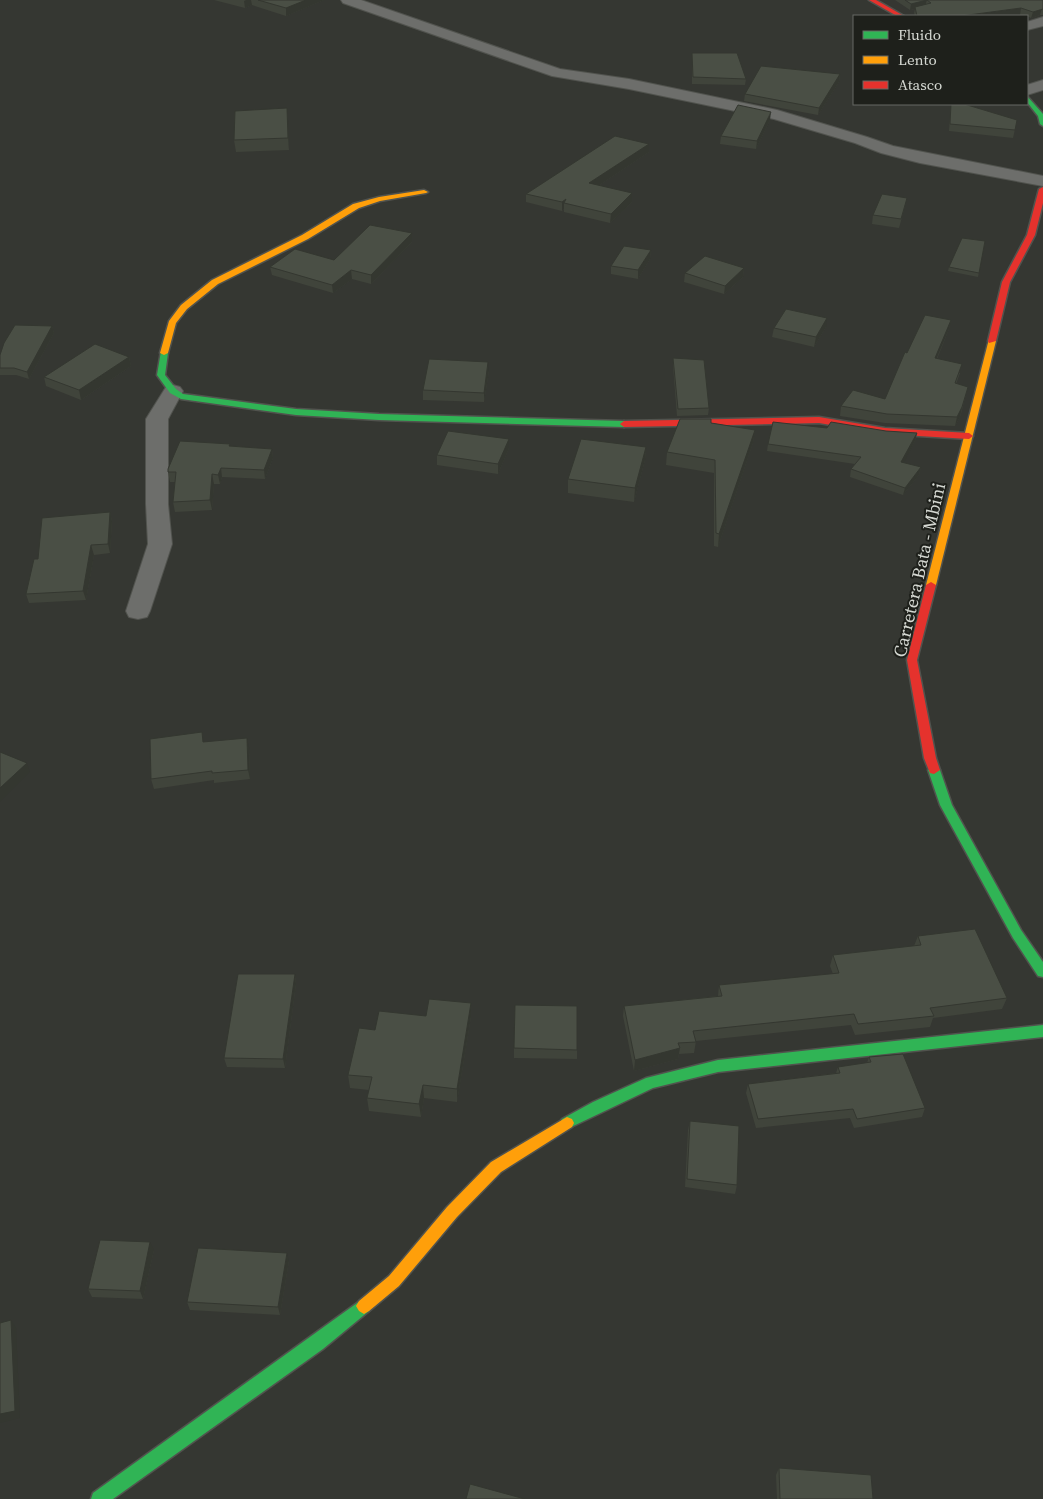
<svg xmlns="http://www.w3.org/2000/svg" width="1043" height="1499" font-family="'Source Serif 4',serif">
<style>
.lines{fill:none;stroke-linecap:round;stroke-linejoin:round}
.street-casing{stroke:#51534e;stroke-width:2}
.fast-casing{stroke:#51534e;stroke-width:3}
.slow-casing{stroke:#51534e;stroke-width:3}
.jam-casing{stroke:#51534e;stroke-width:3}
.street{fill:#6d6e6b;fill-rule:evenodd}
.fast{fill:#30b455;fill-rule:evenodd}
.slow{fill:#ff9f0a;fill-rule:evenodd}
.jam{fill:#e5322d;fill-rule:evenodd}
.wall{fill:#40443b}
.shaded-wall{fill:#343730}
.building{fill:#4a4f45;stroke:#343730}
.labels{text-anchor:middle;dominant-baseline:central;stroke-width:4;stroke-linejoin:round;paint-order:stroke}
.street-label{font-size:18px;fill:#d4d7d1;stroke:#1e201b}
</style>
<rect width="100%" height="100%" fill="#353732"/>
<g class="lines">
<defs>
<g id="street">
<path d="M341 0H361L560 69 629 79 777 110 867 137 893 146 1043 176V186L920 163 881 153 855 143 774 119 629 89 552 76 343 3Z"/>
<path d="M1043 17V26L1027 30V22Z"/>
<path d="M1043 80V90L1027 95V85Z"/>
<path d="M173 385 180 387 183 391 168 419V504L172 544 150 611 147 617 138 619 129 617 126 611 148 544 146 504V419L166 387Z"/>
</g>
<g id="fast">
<path d="M1027 96 1043 114V126L1040 124 1038 116 1027 102Z"/>
<path d="M161 351H164L168 353 165 375 176 389 183 394 296 409 379 414 624 421 628 424 624 427 379 420 296 415 181 399 170 393 157 375Z"/>
<path d="M934 766 940 770 952 805 1021 930 1043 962V977L1038 976 1013 938 940 805 928 770Z"/>
<path d="M1043 1025V1037L718 1072 653 1088 567 1129 562 1127 560 1123 562 1119 593 1102 646 1078 718 1060Z"/>
<path d="M364 1298 369 1301 372 1306 369 1311 323 1349 113 1499H91L93 1493Z"/>
</g>
<g id="slow">
<path d="M424 190 428 192 426 193 380 201 359 208 308 239 218 284 187 309 176 323 168 353 164 355 160 353 169 321 181 305 212 280 302 235 353 204 379 197Z"/>
<path d="M989 339 996 341 936 585 931 588 926 585Z"/>
<path d="M567 1117 572 1119 574 1123 572 1127 501 1172 457 1217 399 1286 369 1311 364 1314 359 1311 356 1306 359 1301 389 1276 447 1207 491 1162Z"/>
</g>
<g id="jam">
<path d="M869 0H876L904 16H897Z"/>
<path d="M1043 187V203L1035 235 1010 282 996 341 989 343 988 341 1002 282 1027 235 1039 189Z"/>
<path d="M819 417 885 428 969 433 973 436 969 439 885 434 819 423 624 427 620 424 624 421Z"/>
<path d="M931 582 936 585 917 660 936 758 940 770 934 774 930 773 924 758 907 660 926 585Z"/>
</g>
</defs>
<use href="#street" class="street-casing"/>
<use href="#fast" class="fast-casing"/>
<use href="#slow" class="slow-casing"/>
<use href="#jam" class="jam-casing"/>
<use href="#street" class="street"/>
<use href="#fast" class="fast"/>
<use href="#slow" class="slow"/>
<use href="#jam" class="jam"/>
</g>
<g class="wall">
<path d="M214 0H324L286 16 252 5 245 8Z"/>
<path d="M895 0H1043V15H1040L1031 18 1027 16 1020 15 1007 16H915L914 13 915 9 910 10Z"/>
<path d="M692 53 746 79 745 85 692 84Z"/>
<path d="M840 74 839 82 818 115 744 101 745 94Z"/>
<path d="M951 104H964L1017 120 1013 138 949 131Z"/>
<path d="M288 120 289 150 236 152 234 140Z"/>
<path d="M770 120 756 149 720 144 721 136Z"/>
<path d="M649 144V152L598 186 632 193V202L610 223 564 212V209L562 211 526 202V194Z"/>
<path d="M905 206 899 228 872 224 873 215Z"/>
<path d="M412 233V242L371 284 352 279 333 293 272 275 270 267 334 260Z"/>
<path d="M985 241 978 277 948 271 949 267Z"/>
<path d="M651 250 650 259 638 279 611 274V266Z"/>
<path d="M744 268 743 277 724 294 684 282 685 273Z"/>
<path d="M951 320 949 329 937 359 960 373 956 384 968 387 960 417 955 426 885 423 840 416 841 406 885 399 907 353Z"/>
<path d="M52 326 54 333 29 379 16 375H0V355Z"/>
<path d="M826 327 814 347 772 337 774 328Z"/>
<path d="M129 357 131 366 81 400 46 386 44 377Z"/>
<path d="M673 358 709 408 708 415 677 416 673 366Z"/>
<path d="M489 371 484 402 423 400V390Z"/>
<path d="M711 423 755 430 753 443 718 547 714 546V473L666 465 667 452Z"/>
<path d="M827 428 917 433 915 441 903 463 921 467 919 475 903 495 850 477 851 469 855 464 767 451 768 444Z"/>
<path d="M230 446 272 449 273 458 265 479 222 477 220 484H214L212 510 175 512 173 502 175 482H170L168 472Z"/>
<path d="M646 447 645 460 634 502 568 493V479Z"/>
<path d="M509 448 498 474 437 465V455Z"/>
<path d="M110 512 112 521 110 553 94 555 86 600 29 603 26 594 38 559Z"/>
<path d="M204 742 249 747 250 779 214 783V780L154 789 151 779Z"/>
<path d="M918 936 1007 998 1002 1009 933 1018 930 1027 855 1035 851 1025 696 1041 694 1053 679 1054 678 1059 634 1071 623 1016 624 1006 718 996 719 985 833 974 830 966 833 955 914 946Z"/>
<path d="M295 974 296 984 285 1068 227 1067 224 1058Z"/>
<path d="M471 1003V1017L457 1102 424 1098 421 1117 369 1111 367 1098 369 1090 350 1088 348 1075 375 1030Z"/>
<path d="M514 1048 577 1050V1059L514 1058Z"/>
<path d="M869 1057 925 1108 922 1117 854 1128 850 1118 756 1128 746 1093 748 1084 836 1073 838 1067 867 1063Z"/>
<path d="M690 1121 737 1185 735 1194 685 1187 688 1130Z"/>
<path d="M154 1250 143 1299 92 1297 88 1289Z"/>
<path d="M289 1261 280 1315 190 1310 187 1302Z"/>
<path d="M779 1468 873 1499H777L776 1475Z"/>
</g>
<g class="shaded-wall">
<path d="M246 0H251L252 5 245 8 244 1Z"/>
<path d="M306 0H324L286 16V8Z"/>
<path d="M927 0 925 6 915 7V9L910 10 911 4Z"/>
<path d="M1021 8 1020 15 1007 16H961Z"/>
<path d="M1042 8 1040 15 1031 18 1033 12Z"/>
<path d="M840 74 839 82 818 115 819 108Z"/>
<path d="M287 108 288 120 289 150 288 138Z"/>
<path d="M771 112 770 120 756 149 757 141Z"/>
<path d="M649 144V152L589 192V183Z"/>
<path d="M632 193V202L610 223 611 214Z"/>
<path d="M566 199 564 203V209L562 211V202Z"/>
<path d="M412 233V242L371 284V275Z"/>
<path d="M651 250 650 259 638 279V270Z"/>
<path d="M744 268 743 277 724 294 725 286Z"/>
<path d="M351 270 352 279 333 293 332 285Z"/>
<path d="M827 318 826 327 814 347 816 337Z"/>
<path d="M951 320 949 329 933 367 935 358Z"/>
<path d="M52 326 54 333 29 379 27 372Z"/>
<path d="M129 357 131 366 81 400 79 390Z"/>
<path d="M488 362 489 371 484 402V393Z"/>
<path d="M962 407 960 417 955 426 957 417Z"/>
<path d="M755 430 753 443 718 547 719 534Z"/>
<path d="M917 433 915 441 900 470 901 462Z"/>
<path d="M509 439V448L498 474V464Z"/>
<path d="M646 447 645 460 634 502 635 488Z"/>
<path d="M272 449 273 458 265 479 264 470Z"/>
<path d="M921 467 919 475 903 495 905 488Z"/>
<path d="M221 468 222 477 220 484 218 475Z"/>
<path d="M212 474 214 484 212 510 210 500Z"/>
<path d="M110 512 112 521 110 553 108 544Z"/>
<path d="M91 545 94 555 86 600 83 591Z"/>
<path d="M247 738 249 747 250 779 248 770Z"/>
<path d="M27 763 30 772 0 802V788Z"/>
<path d="M295 974 296 984 285 1068 283 1059Z"/>
<path d="M471 1003V1017L457 1102V1089Z"/>
<path d="M680 1048 678 1059 634 1071 635 1060Z"/>
<path d="M423 1085 424 1098 421 1117 419 1104Z"/>
<path d="M150 1242 154 1250 143 1299 140 1291Z"/>
<path d="M287 1253 289 1261 280 1315 278 1307Z"/>
<path d="M11 1320 16 1328 20 1418 0 1423V1414Z"/>
</g>
<g class="building">
<path d="M258 0H306L286 8Z"/>
<path d="M905 0H1043V9L1033 12 1021 8 961 16H917L915 7 931 3 927 0 911 4Z"/>
<path d="M692 53H737L746 79 693 77Z"/>
<path d="M761 66 840 74 819 108 745 94Z"/>
<path d="M951 104H964L1017 120 1015 130 950 124Z"/>
<path d="M738 105 771 112 757 141 721 136Z"/>
<path d="M287 108 288 138 234 140 235 111Z"/>
<path d="M615 136 649 144 589 183 632 193 611 214 564 203 566 199 562 202 526 194Z"/>
<path d="M882 194 907 198 901 219 873 215Z"/>
<path d="M370 225 412 233 371 275 351 270 332 285 270 267 295 249 334 260Z"/>
<path d="M962 238 985 241 979 273 949 267Z"/>
<path d="M624 246 651 250 638 270 611 266Z"/>
<path d="M705 256 744 268 725 286 685 273Z"/>
<path d="M786 309 827 318 816 337 774 328Z"/>
<path d="M925 315 951 320 935 358 962 364 955 383 968 387 962 407 957 417 887 414 841 406 853 390 885 399 905 352 907 353Z"/>
<path d="M15 325 52 326 27 372 14 368H0V355L4 343Z"/>
<path d="M95 344 129 357 79 390 44 377Z"/>
<path d="M673 358 704 360 709 408 678 409Z"/>
<path d="M429 359 488 362 484 393 423 390Z"/>
<path d="M680 419H711V423L755 430 719 534 716 533 715 460 667 452Z"/>
<path d="M773 422 827 428 831 422 886 431 917 433 901 462 921 467 905 488 851 469 861 457 768 444Z"/>
<path d="M448 431 509 439 498 464 437 455Z"/>
<path d="M581 439 646 447 635 488 568 479Z"/>
<path d="M180 441 230 444 229 446 272 449 264 470 221 468 218 475 212 474 210 500 173 502 176 472H168V469Z"/>
<path d="M110 512 108 544 91 545 83 591 26 594 34 559H38L42 518Z"/>
<path d="M202 732 203 742 247 738 248 770 212 773V771L151 779 150 739Z"/>
<path d="M0 752 27 763 0 788Z"/>
<path d="M975 929 1007 998 930 1008 934 1016 858 1024 854 1014 693 1031 696 1042 678 1043 680 1048 635 1060 624 1006 722 996 719 985 839 973 833 955 921 945 918 936Z"/>
<path d="M238 974H295L283 1059 224 1058Z"/>
<path d="M429 999 471 1003 457 1089 423 1085 419 1104 367 1098 372 1077 348 1075 359 1028 375 1030 379 1011 426 1016Z"/>
<path d="M515 1005 577 1006V1050L514 1048Z"/>
<path d="M903 1054 925 1108 857 1119 853 1109 758 1119 748 1084 840 1073 838 1067 871 1062 869 1057Z"/>
<path d="M690 1121 739 1126 737 1185 687 1179Z"/>
<path d="M100 1240 150 1242 140 1291 88 1289Z"/>
<path d="M198 1248 287 1253 278 1307 187 1302Z"/>
<path d="M11 1320 15 1411 0 1414V1323Z"/>
<path d="M779 1468 871 1475 873 1499H780Z"/>
<path d="M470 1484 525 1499H466Z"/>
</g>
<g class="labels">
<g class="street-label">
<text transform="translate(919 570) rotate(-77)">Carretera Bata - Mbini</text>
</g>
</g>
<rect x="853" y="15" width="175" height="90" fill="#1e201b" stroke="#676964"/>
<rect x="863" y="31" width="25" height="8" fill="#30b455" stroke="#676964"/>
<text x="898" y="40" font-size="15" fill="#d4d7d1">Fluido</text>
<rect x="863" y="56" width="25" height="8" fill="#ff9f0a" stroke="#676964"/>
<text x="898" y="65" font-size="15" fill="#d4d7d1">Lento</text>
<rect x="863" y="81" width="25" height="8" fill="#e5322d" stroke="#676964"/>
<text x="898" y="90" font-size="15" fill="#d4d7d1">Atasco</text>
</svg>
